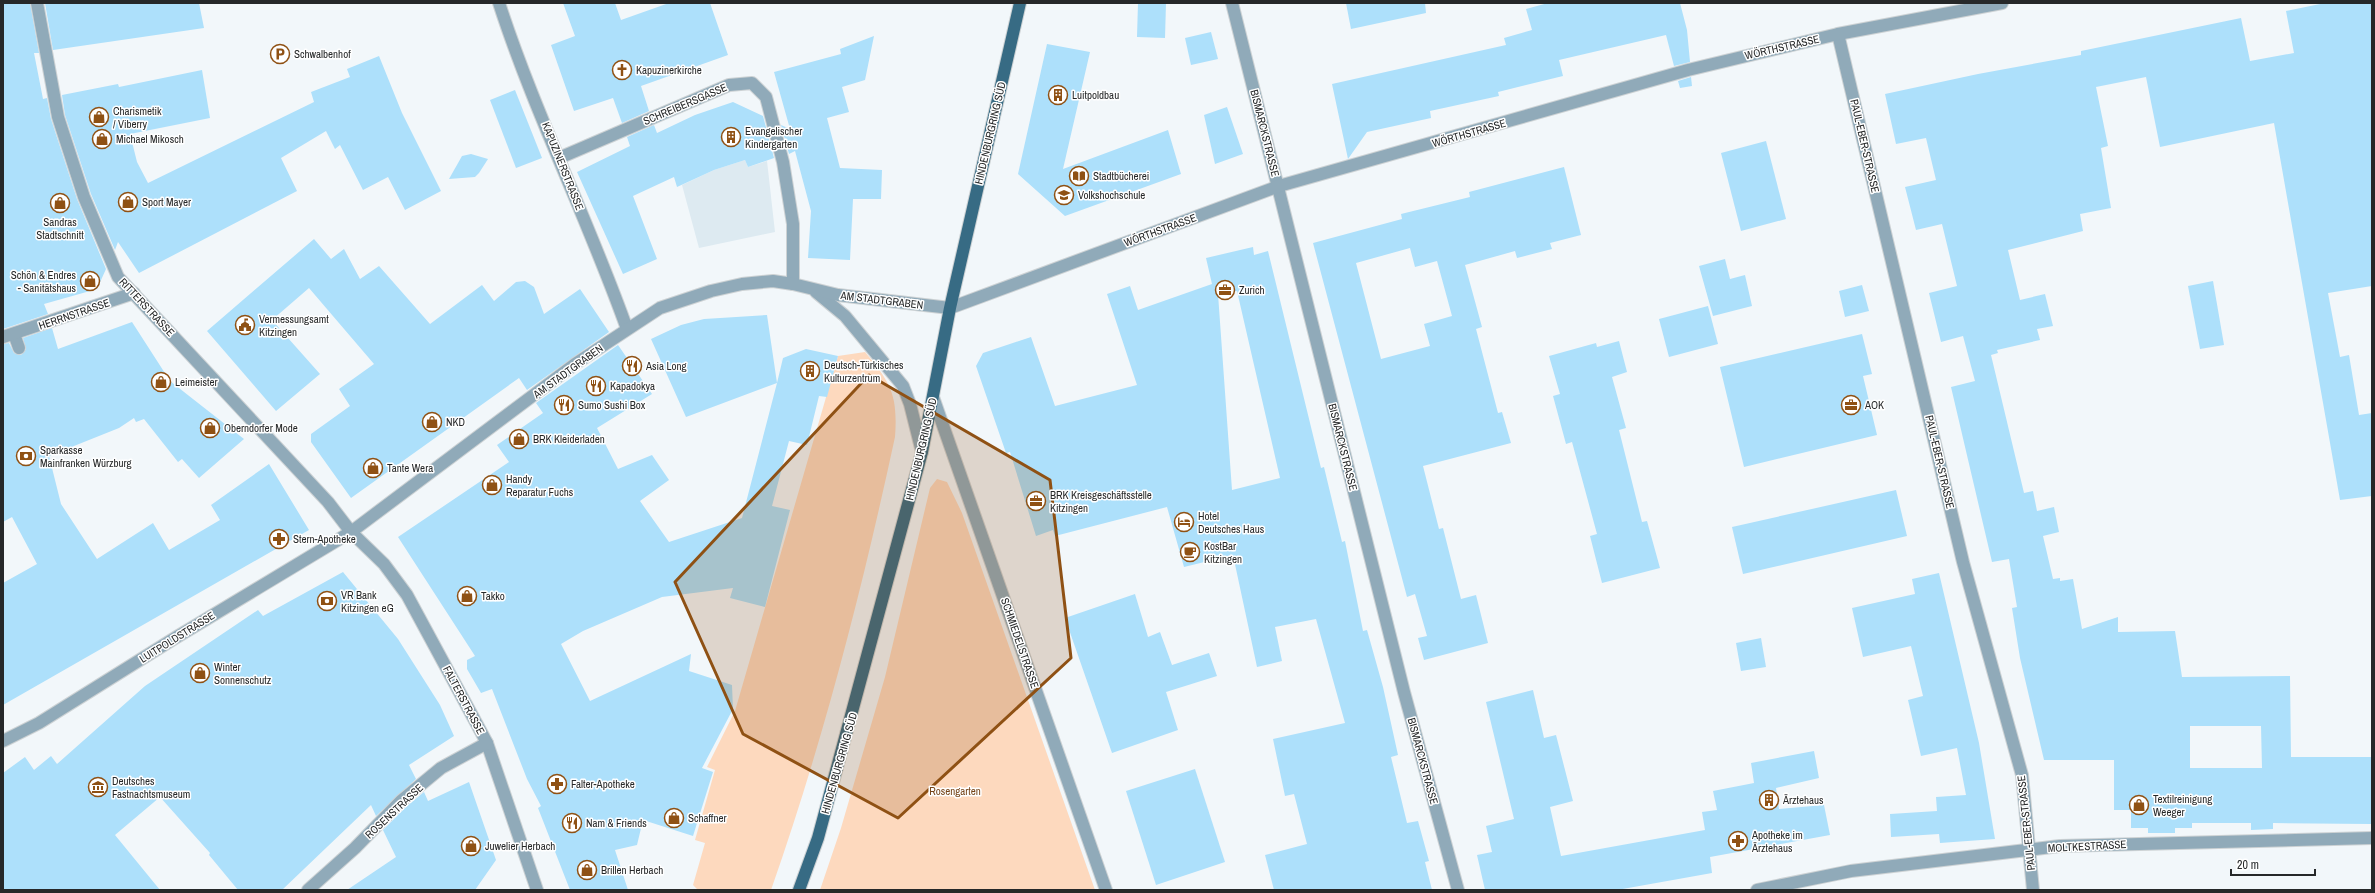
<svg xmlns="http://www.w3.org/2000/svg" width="2375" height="893" font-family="'Archivo Narrow',sans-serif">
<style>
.built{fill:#ddeaf1}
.green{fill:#fdd9be}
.building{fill:#ade0fb;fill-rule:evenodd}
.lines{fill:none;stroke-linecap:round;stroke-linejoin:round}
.minor-casing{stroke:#cdd2d4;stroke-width:14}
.major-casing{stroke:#cdd2d4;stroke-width:14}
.minor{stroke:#90aab9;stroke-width:12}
.major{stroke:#376b84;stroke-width:12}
.marked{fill:#8f5114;fill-opacity:0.2;stroke:#8f5114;stroke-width:3;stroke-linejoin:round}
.labels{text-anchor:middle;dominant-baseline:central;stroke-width:3;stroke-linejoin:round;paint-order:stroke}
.street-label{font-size:11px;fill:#262829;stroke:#fff}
.poi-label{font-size:11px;fill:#262829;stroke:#fff;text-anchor:start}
.park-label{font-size:11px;fill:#754418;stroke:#fff}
</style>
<rect width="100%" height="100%" fill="#f2f7fa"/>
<path class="built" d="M745 160 748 167 767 161 775 232 699 248 682 185 714 170Z"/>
<g class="green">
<path d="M865 352C891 383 898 395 895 437 862 590 823 742 771 890H698L693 885 705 843 695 840 715 770 707 767 735 711 838 356Z"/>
<path d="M937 479 947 482 962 513 1095 890H820L841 828 885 677 930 488Z"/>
</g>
<g class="building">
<path d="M3 3H30L39 53H34L43 99 47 98 51 119 77 199 106 269 97 289 44 304 48 314 3 329Z"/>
<path d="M45 3H199L204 28 53 50Z"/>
<path d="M563 3H615L621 20 669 3H710L728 55 641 86 649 111 622 123 613 98 574 111 551 45 575 36Z"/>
<path d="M1138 3H1166L1165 38 1137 37Z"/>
<path d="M1346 3H1425L1426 13 1351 29Z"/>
<path d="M1548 3H1680L1687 30 1690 62 1674 66 1666 35 1559 60 1563 76 1498 92 1499 96 1430 111 1431 118 1367 132 1348 159 1332 84 1506 45 1504 38 1532 30 1526 9Z"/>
<path d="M2325 3H2372V286L2328 293 2340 357 2349 355 2359 415 2372 413V496L2340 500 2274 123 2160 147 2146 77 2096 87 2108 146 2101 148 2111 208 2080 214 2083 231 2008 250 2020 300 2045 294 2053 326 2037 329 2040 340 1997 350 1998 353 1991 355 2024 493 2033 491 2037 511 2054 507 2059 532 2043 536 2053 579 2060 578V581L2073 579 2082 629 2118 617V632L2175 631 2182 677 2290 676 2291 757H2371V824L2273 823V829L2251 830V823H2192V828H2175V833H2148V828H2131V810H2114V760H2044L2020 658 2012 608 2017 607 2009 559 1992 562 1951 387 1975 381 1963 336 1941 342 1929 293 1957 286 1942 224 1916 230 1905 187 1936 180 1926 138 1896 144 1885 94 1978 74 2081 55V51L2241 18 2250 61 2294 53 2286 11ZM2190 726H2261L2262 768H2190Z"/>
<path d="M1211 32 1218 59 1191 65 1185 38Z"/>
<path d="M874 36 865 80 842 87 849 112 827 118 840 168 882 170 881 199H853L850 260 808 258 811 211 795 151 789 154 781 125 790 129 774 72 841 54 840 49Z"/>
<path d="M1047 44 1090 52 1063 169 1168 130 1181 174 1065 216 1018 174Z"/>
<path d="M379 56 402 113 441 191 405 210 388 177 363 190 340 145 335 149 326 131 281 158 297 191 139 273 118 242 115 250 91 194 65 115 62 95 118 84 119 87 202 70 210 118 130 134 137 162 148 183 314 102 311 92 350 77 347 69Z"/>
<path d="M1691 77 1692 86 1680 88 1678 81Z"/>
<path d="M515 90 542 158 516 168 490 100Z"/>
<path d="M733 102 763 116 774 158 748 167 745 160 714 170 677 187 674 177 633 196 657 259 623 274 577 172 630 146 627 137 654 125 657 133 695 115Z"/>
<path d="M1227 107 1243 154 1215 164 1204 115Z"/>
<path d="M1766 141 1786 219 1741 231 1721 153Z"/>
<path d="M471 154 488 159 479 173 475 177 449 179 462 156Z"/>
<path d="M1564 167 1581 235 1550 243 1552 249 1517 258 1515 251 1465 265 1482 327 1476 329 1498 413 1502 412 1511 443 1423 466 1439 529 1443 528 1461 599 1476 595 1488 643 1424 660 1418 638 1427 636 1415 594 1407 597 1313 243 1402 219 1401 214 1470 197 1469 192ZM1410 248 1415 267 1437 261 1452 316 1424 324 1430 346 1381 359 1356 263Z"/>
<path d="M314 239 331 259 344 249 360 279 379 266 430 324 482 285 494 301 516 282 525 281 534 287 544 314 580 289 609 332 527 390 519 378 351 498 311 442V434L350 406 339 389 374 364 309 288 272 320 320 374 276 411 207 331Z"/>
<path d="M1253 247 1254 255 1268 251 1321 468 1324 467 1342 542 1345 541 1363 631 1367 630 1383 687 1398 755 1391 757 1407 823 1418 821 1429 861 1425 862 1432 890H1274L1265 855 1307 844 1294 794 1285 796 1273 739 1345 723 1316 619 1275 627 1282 661 1257 667 1233 555 1184 567 1167 507 1055 536 1053 530 1036 536 1010 452 1006 453 976 366 983 353 1031 337 1055 406 1137 385 1107 294 1130 286 1138 310 1212 284 1206 258ZM1237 291 1280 478 1232 490 1218 294Z"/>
<path d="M1725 259 1730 279 1745 275 1752 306 1713 316 1699 266Z"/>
<path d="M2213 281 2224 345 2200 349 2188 286Z"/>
<path d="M1862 285 1869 311 1845 317 1839 291Z"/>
<path d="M1708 306 1718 344 1669 357 1659 319Z"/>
<path d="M767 315 777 383 783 358 806 349 838 356 827 397 819 396 807 445 789 441 772 506 790 510 765 607 730 598 733 588 662 597 583 631 561 644 590 701 691 654 689 671 732 685 733 709 702 768 713 772 693 836 643 820 637 845 615 850 628 890H570L538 808 541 806 527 779 492 689 481 693 467 669V660L475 656 398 537 509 462 497 445 543 413 536 403 618 345 652 394 597 428 618 469 652 455 669 480 640 501 669 542 742 518 777 383 686 417 651 339 681 325 704 319Z"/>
<path d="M132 322 170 381 244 439 199 478 182 459 178 462 144 419 136 422 134 418 119 428 49 456 61 504 97 559 153 523 169 550 220 520 211 505 269 464 309 530 3 705V583L37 564 12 517 3 522V344L9 343 14 353 21 355 26 349 23 338 52 328 58 349Z"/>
<path d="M1862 334 1872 374 1863 376 1877 435 1744 467 1720 367Z"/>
<path d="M1619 341 1627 372 1612 377 1626 428 1619 430 1642 522 1647 521 1660 568 1602 583 1590 536 1597 534 1572 442 1566 444 1553 396 1560 394 1549 356 1596 343 1597 347Z"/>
<path d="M1896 490 1907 536 1743 574 1732 527Z"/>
<path d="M343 572 398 639 440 705 454 736 409 765 416 779 376 816 371 805 282 890H238L209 855 210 853 160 797 115 835 160 890H3V773L25 757 34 770 51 756 57 764 145 686 258 610 263 616Z"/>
<path d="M1939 573 1979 743 1995 839 1940 843 1939 834 1891 837 1890 814 1937 811 1936 797 1966 795 1957 748 1921 756 1908 700 1923 696 1911 646 1863 657 1852 608 1915 594 1912 579Z"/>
<path d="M1135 594 1148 637 1160 632 1172 665 1209 653 1217 676 1166 692 1178 730 1112 753 1065 618Z"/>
<path d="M1761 638 1766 667 1741 671 1736 643Z"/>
<path d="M1533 690 1544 738 1556 735 1573 801 1550 807 1561 856 1705 830 1702 812 1717 810 1713 791 1754 783 1751 763 1814 751 1819 778 1776 788 1779 809 1824 805 1830 835 1710 857 1712 873 1617 890H1485L1477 855 1492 852 1486 826 1514 819 1486 702Z"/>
<path d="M1195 769 1225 862 1156 885 1126 791Z"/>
<path d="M469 782 496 860 475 890H347L396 857 383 830 406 807 424 792 428 801Z"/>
</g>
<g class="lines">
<defs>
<g id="minor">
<path d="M37 3 58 117 84 197 118 277 328 502 351 532 384 564 407 595 487 743 537 890"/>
<path d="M499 3C535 114 588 219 627 329"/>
<path d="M1232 3 1404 692 1458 890"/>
<path d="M1838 34 1963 562 2022 775 2033 890"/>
<path d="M559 158 729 85 752 83 766 97 783 162 793 224V284"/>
<path d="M816 292 845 316 903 386 910 404 922 452"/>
<path d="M14 334 19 348"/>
<path d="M3 337 134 293"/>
<path d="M933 397 1106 890"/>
<path d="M3 741 39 723 175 638 351 532 575 364 660 308 711 291 742 284 773 281 793 284 838 295 950 308 1279 186 1688 70 1838 34 2002 3"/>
<path d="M308 890 355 848 401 801 441 768 487 743"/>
<path d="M1757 890 1851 871 2060 846 2372 838"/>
</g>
<path id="major" d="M799 890 818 838 922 452 950 308 1020 3"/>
</defs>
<use href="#minor" class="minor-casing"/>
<use href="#major" class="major-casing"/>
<use href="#minor" class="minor"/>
<use href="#major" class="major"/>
</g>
<path class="marked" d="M869 375 1050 480 1071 658 898 818 743 734 675 582Z"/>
<defs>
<symbol id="parking-ring" viewBox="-11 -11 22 22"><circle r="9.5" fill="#fff" stroke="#8f5114" stroke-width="1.5"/><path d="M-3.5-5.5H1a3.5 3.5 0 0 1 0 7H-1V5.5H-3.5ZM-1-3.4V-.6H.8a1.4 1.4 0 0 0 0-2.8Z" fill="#8f5114"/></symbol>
<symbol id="church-ring" viewBox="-11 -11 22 22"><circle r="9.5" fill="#fff" stroke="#8f5114" stroke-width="1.5"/><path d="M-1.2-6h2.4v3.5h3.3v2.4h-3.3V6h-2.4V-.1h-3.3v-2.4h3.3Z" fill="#8f5114"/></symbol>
<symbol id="building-ring" viewBox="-11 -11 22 22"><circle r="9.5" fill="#fff" stroke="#8f5114" stroke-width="1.5"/><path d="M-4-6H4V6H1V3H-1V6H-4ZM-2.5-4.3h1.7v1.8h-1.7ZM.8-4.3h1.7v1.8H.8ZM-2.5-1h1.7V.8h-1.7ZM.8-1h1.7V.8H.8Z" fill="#8f5114"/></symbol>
<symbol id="shop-ring" viewBox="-11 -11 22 22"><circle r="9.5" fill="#fff" stroke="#8f5114" stroke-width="1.5"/><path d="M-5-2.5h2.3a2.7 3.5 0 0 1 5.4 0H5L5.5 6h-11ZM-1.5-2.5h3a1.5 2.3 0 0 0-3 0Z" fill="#8f5114"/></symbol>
<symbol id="library-ring" viewBox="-11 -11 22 22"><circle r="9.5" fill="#fff" stroke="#8f5114" stroke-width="1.5"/><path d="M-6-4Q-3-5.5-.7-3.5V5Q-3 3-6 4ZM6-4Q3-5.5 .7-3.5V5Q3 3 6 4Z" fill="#8f5114"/></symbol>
<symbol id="university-ring" viewBox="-11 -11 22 22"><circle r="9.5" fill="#fff" stroke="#8f5114" stroke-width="1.5"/><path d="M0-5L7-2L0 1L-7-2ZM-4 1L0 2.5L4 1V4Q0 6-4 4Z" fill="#8f5114"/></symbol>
<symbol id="office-ring" viewBox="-11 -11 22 22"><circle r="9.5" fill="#fff" stroke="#8f5114" stroke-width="1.5"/><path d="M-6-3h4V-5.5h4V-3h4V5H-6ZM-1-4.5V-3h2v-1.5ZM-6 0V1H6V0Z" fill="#8f5114"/></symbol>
<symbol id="civic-ring" viewBox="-11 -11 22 22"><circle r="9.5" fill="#fff" stroke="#8f5114" stroke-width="1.5"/><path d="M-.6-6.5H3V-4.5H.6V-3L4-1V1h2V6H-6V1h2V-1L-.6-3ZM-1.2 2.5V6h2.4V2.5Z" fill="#8f5114"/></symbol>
<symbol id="restaurant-ring" viewBox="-11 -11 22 22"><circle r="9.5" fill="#fff" stroke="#8f5114" stroke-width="1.5"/><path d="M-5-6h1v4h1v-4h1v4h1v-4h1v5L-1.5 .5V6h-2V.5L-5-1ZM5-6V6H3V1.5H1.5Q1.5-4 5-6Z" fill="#8f5114"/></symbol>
<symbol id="bank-ring" viewBox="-11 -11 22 22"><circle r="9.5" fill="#fff" stroke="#8f5114" stroke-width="1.5"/><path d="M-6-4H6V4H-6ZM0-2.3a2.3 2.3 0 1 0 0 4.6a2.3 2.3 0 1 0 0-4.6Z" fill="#8f5114"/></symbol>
<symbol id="hotel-ring" viewBox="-11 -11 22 22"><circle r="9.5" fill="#fff" stroke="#8f5114" stroke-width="1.5"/><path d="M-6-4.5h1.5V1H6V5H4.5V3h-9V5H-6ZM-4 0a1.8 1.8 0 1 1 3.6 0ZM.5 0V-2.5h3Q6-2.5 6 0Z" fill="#8f5114"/></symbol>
<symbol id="pharmacy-ring" viewBox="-11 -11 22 22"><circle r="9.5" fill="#fff" stroke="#8f5114" stroke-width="1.5"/><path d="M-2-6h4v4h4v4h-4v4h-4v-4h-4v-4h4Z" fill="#8f5114"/></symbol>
<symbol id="cafe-ring" viewBox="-11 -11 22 22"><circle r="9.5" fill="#fff" stroke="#8f5114" stroke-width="1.5"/><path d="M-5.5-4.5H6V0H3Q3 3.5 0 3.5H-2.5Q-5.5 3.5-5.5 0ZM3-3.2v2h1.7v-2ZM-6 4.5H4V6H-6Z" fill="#8f5114"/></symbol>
<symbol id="museum-ring" viewBox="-11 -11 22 22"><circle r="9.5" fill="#fff" stroke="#8f5114" stroke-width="1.5"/><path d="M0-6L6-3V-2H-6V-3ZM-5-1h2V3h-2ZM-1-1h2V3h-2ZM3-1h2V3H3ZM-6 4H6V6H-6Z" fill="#8f5114"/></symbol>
</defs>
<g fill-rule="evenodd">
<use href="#parking-ring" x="269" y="43" width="22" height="22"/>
<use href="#church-ring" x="611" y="59" width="22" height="22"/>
<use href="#building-ring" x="1047" y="84" width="22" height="22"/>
<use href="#shop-ring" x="88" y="106" width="22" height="22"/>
<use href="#building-ring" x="720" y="126" width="22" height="22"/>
<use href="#shop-ring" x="91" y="128" width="22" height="22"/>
<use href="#library-ring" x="1068" y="165" width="22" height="22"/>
<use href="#university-ring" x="1053" y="184" width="22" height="22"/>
<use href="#shop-ring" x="117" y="191" width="22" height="22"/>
<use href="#shop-ring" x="49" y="192" width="22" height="22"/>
<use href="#shop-ring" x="79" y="270" width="22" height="22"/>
<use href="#office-ring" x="1214" y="279" width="22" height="22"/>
<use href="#civic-ring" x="234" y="314" width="22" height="22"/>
<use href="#restaurant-ring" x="621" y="355" width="22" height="22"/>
<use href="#building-ring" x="799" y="360" width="22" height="22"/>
<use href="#shop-ring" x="150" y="371" width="22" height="22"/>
<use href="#restaurant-ring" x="585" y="375" width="22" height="22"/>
<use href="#restaurant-ring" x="553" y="394" width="22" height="22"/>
<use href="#office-ring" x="1840" y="394" width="22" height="22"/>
<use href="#shop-ring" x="421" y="411" width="22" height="22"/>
<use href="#shop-ring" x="199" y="417" width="22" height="22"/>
<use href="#shop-ring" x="508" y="428" width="22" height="22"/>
<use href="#bank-ring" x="15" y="445" width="22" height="22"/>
<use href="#shop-ring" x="362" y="457" width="22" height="22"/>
<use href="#shop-ring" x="481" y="474" width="22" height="22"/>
<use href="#office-ring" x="1025" y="490" width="22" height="22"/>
<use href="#hotel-ring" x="1173" y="511" width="22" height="22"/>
<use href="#pharmacy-ring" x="268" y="528" width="22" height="22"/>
<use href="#cafe-ring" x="1179" y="541" width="22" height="22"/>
<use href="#shop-ring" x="456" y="585" width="22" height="22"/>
<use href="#bank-ring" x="316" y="590" width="22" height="22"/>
<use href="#shop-ring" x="189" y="662" width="22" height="22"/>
<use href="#pharmacy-ring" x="546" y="773" width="22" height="22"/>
<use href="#museum-ring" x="87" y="776" width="22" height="22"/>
<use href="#building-ring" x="1758" y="789" width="22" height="22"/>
<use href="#shop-ring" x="2128" y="794" width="22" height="22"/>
<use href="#shop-ring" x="663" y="807" width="22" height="22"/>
<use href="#restaurant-ring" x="561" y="812" width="22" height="22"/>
<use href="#pharmacy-ring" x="1727" y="830" width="22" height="22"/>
<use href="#shop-ring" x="460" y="835" width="22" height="22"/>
<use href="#shop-ring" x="576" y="859" width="22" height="22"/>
</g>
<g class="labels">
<g class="street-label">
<text transform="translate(1782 47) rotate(-13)">WÖRTHSTRASSE</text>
<text transform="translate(685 104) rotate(-23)">SCHREIBERSGASSE</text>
<text transform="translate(990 133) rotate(-77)">HINDENBURGRING SÜD</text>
<text transform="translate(1265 133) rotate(76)">BISMARCKSTRASSE</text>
<text transform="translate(1469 133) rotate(-16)">WÖRTHSTRASSE</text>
<text transform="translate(1865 146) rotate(77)">PAUL-EBER-STRASSE</text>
<text transform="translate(563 166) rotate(68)">KAPUZINERSTRASSE</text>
<text transform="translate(1160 230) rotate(-20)">WÖRTHSTRASSE</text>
<text transform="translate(882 300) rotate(7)">AM STADTGRABEN</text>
<text transform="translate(147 307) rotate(47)">RITTERSTRASSE</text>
<text transform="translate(74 314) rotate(-19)">HERRNSTRASSE</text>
<text transform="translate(568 371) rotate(-36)">AM STADTGRABEN</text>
<text transform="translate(1343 447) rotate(76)">BISMARCKSTRASSE</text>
<text transform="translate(921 449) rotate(-77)">HINDENBURGRING SÜD</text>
<text transform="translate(1940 462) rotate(77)">PAUL-EBER-STRASSE</text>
<text transform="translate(177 637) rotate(-32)">LUITPOLDSTRASSE</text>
<text transform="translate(1020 643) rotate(71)">SCHMIEDELSTRASSE</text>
<text transform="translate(464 700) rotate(62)">FALTERSTRASSE</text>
<text transform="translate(1423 761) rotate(75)">BISMARCKSTRASSE</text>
<text transform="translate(839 763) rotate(-74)">HINDENBURGRING SÜD</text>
<text transform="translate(394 811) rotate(-43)">ROSENSTRASSE</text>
<text transform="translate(2026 823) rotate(-96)">PAUL-EBER-STRASSE</text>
<text transform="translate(2087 846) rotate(-3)">MOLTKESTRASSE</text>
</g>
<g class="poi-label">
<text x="294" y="54">Schwalbenhof</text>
<text x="636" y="70">Kapuzinerkirche</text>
<text x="1072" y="95">Luitpoldbau</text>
<text x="113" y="111">Charismetik<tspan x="113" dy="13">/ Viberry</tspan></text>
<text x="745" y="131">Evangelischer<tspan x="745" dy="13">Kindergarten</tspan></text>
<text x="116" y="139">Michael Mikosch</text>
<text x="1093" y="176">Stadtbücherei</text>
<text x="1078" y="195">Volkshochschule</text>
<text x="142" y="202">Sport Mayer</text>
<text x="60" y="222" text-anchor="middle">Sandras<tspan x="60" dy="13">Stadtschnitt</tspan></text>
<text x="76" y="275" text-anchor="end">Schön &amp; Endres<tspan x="76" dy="13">- Sanitätshaus</tspan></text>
<text x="1239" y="290">Zurich</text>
<text x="259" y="319">Vermessungsamt<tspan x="259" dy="13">Kitzingen</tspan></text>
<text x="824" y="365">Deutsch-Türkisches<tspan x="824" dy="13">Kulturzentrum</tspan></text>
<text x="646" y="366">Asia Long</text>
<text x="175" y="382">Leimeister</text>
<text x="610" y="386">Kapadokya</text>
<text x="578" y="405">Sumo Sushi Box</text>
<text x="1865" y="405">AOK</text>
<text x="446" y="422">NKD</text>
<text x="224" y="428">Oberndorfer Mode</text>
<text x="533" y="439">BRK Kleiderladen</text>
<text x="40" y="450">Sparkasse<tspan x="40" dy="13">Mainfranken Würzburg</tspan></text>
<text x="387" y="468">Tante Wera</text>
<text x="506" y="479">Handy<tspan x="506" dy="13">Reparatur Fuchs</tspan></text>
<text x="1050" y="495">BRK Kreisgeschäftsstelle<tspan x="1050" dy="13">Kitzingen</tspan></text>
<text x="1198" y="516">Hotel<tspan x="1198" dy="13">Deutsches Haus</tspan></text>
<text x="293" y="539">Stern-Apotheke</text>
<text x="1204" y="546">KostBar<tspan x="1204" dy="13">Kitzingen</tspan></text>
<text x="341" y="595">VR Bank<tspan x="341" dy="13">Kitzingen eG</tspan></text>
<text x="481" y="596">Takko</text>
<text x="214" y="667">Winter<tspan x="214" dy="13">Sonnenschutz</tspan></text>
<text x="112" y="781">Deutsches<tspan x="112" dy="13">Fastnachtsmuseum</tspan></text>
<text x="571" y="784">Falter-Apotheke</text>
<text x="2153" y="799">Textilreinigung<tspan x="2153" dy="13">Weeger</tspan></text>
<text x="1783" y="800">Ärztehaus</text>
<text x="688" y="818">Schaffner</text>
<text x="586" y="823">Nam &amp; Friends</text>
<text x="1752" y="835">Apotheke im<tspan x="1752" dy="13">Ärztehaus</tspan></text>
<text x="485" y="846">Juwelier Herbach</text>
<text x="601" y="870">Brillen Herbach</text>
</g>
<g class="park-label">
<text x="955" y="791">Rosengarten</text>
</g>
</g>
<rect width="2375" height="893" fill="none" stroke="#262829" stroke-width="8"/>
<path d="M2231 869v6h84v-6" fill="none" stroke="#262829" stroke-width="2"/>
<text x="2237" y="869" font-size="12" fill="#262829" stroke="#ffffff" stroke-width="3" paint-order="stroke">20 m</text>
</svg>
